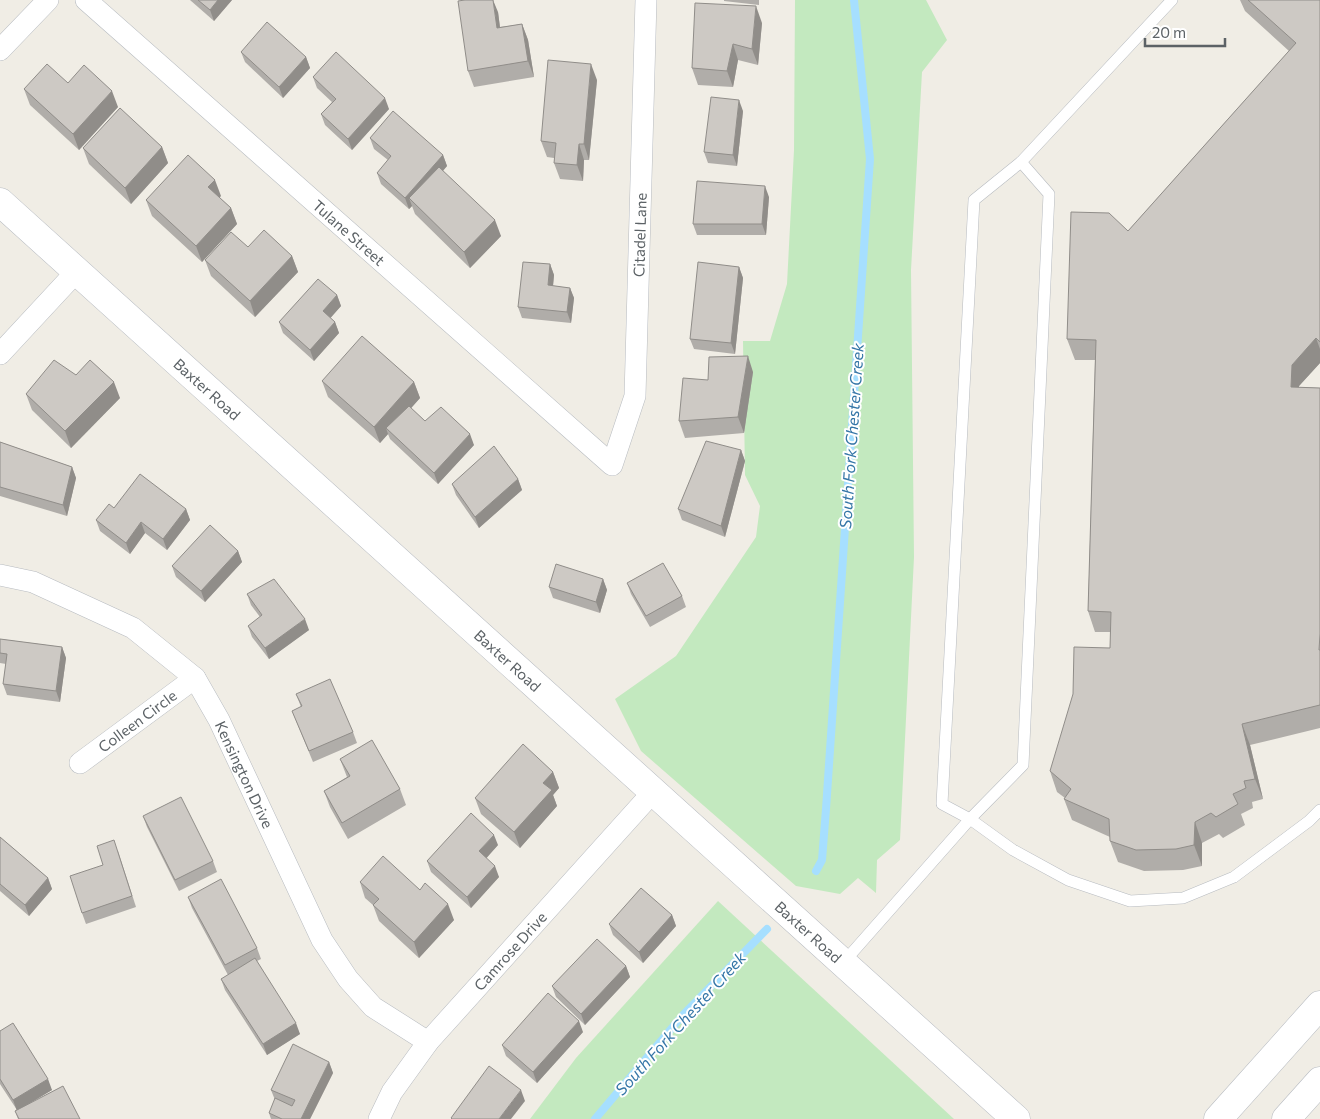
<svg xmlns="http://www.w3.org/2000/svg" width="1320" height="1119" font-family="Commissioner,sans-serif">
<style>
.green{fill:#c3e9bf}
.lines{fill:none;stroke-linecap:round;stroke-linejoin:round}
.stream{stroke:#a6dfff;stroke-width:8}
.lane-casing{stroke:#b7bbc0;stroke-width:12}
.street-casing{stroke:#b7bbc0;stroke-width:22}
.secondary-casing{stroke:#b8bcc2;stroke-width:29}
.lane{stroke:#fff;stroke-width:11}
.street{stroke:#fff;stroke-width:21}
.secondary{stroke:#fff;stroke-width:28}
.wall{fill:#b0ada9}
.shaded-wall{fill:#908d89}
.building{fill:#cdc9c4;stroke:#908d89}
.labels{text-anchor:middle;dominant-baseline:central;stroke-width:4;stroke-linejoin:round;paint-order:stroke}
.street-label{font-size:15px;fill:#5c6266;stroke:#fff}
.water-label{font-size:16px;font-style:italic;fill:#3576a7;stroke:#fff}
</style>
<rect width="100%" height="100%" fill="#f0ede5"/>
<g class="green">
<path d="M795 0H926L947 40 922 72 911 270 914 557 900 840 877 860 876 893 858 878 840 894 796 886 641 751 615 699 676 656 756 537 760 506 745 475 743 341H770L787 284 794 150Z"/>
<path d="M718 901 954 1119H530L576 1058Z"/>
</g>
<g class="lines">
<g class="stream">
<path d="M816 871 822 860 826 809 870 159 854 0"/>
<path d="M595 1119 683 1015 767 929"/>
</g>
<defs>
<g id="lane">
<path d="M1172 0 1021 162 974 200 942 804 970 819 1013 850 1068 880 1130 901 1183 898 1234 877 1309 821 1320 810"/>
<path d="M843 963 970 819 1023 765 1049 194 1021 162"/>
</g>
<g id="street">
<path id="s1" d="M86 0 612 465 635 396 646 0"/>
<path d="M0 50 48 0"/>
<path d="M0 354 77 271"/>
<path id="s2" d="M0 575 33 582 133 628 195 678 219 720 322 940 348 979 373 1007 428 1042"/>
<path id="s3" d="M80 763 195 678"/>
<path id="s4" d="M379 1119 392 1092 428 1042 653 792"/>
</g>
<g id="secondary">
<path id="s5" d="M0 202 1016 1119"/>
<path d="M1218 1119 1320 1005"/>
<path d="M1286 1119 1320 1081"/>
</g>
</defs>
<use href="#lane" class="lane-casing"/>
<use href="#street" class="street-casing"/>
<use href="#secondary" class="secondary-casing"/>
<use href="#lane" class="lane"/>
<use href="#street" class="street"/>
<use href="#secondary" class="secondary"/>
</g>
<g class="wall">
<path d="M190 0H232L214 21Z"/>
<path d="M724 0H759V5L724 1Z"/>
<path d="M1240 0H1320V363L1299 386V387L1320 388V728L1250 745 1263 799 1252 802 1253 808 1241 814 1245 825 1223 838 1219 834 1202 843V866L1183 870 1144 871 1118 862 1110 841V837L1072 820 1064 799 1065 798 1057 792 1050 771 1110 648 1111 632H1095L1088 611 1095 360H1075L1067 339 1128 231 1289 51 1245 11Z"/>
<path d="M498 12 500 27 522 24 528 40 534 77 474 87 468 71Z"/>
<path d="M762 23 758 65 738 60 733 87 698 85 692 68Z"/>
<path d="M241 52 306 57 310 68 283 98 245 62Z"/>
<path d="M313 77 389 109 352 150 325 125 321 114 332 102 317 88Z"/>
<path d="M597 80 589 160H584L583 181 560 179 554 163V158L547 157 541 141Z"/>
<path d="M68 83 118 107 79 150 30 105 24 89Z"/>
<path d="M743 111 737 166 708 163 704 152Z"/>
<path d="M370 138 443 155 447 166 443 171 501 236 470 268 415 214 412 206 409 209 381 184 377 173 388 160 374 149Z"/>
<path d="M162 147 168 163 131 204 89 164 83 148Z"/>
<path d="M221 196 219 197 231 208 237 224 202 262 152 216 146 200Z"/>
<path d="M769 197 766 235H697L693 224Z"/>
<path d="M248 247 292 256 298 272 255 317 211 276 205 260Z"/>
<path d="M550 264 554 275 553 286 570 288 574 298 571 323 522 318 518 307Z"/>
<path d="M739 267 743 278 735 354 694 349 690 339Z"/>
<path d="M337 295 341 306 330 318 335 322 339 333 314 361 283 333 279 322Z"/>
<path d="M753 372 744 433 685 438 679 421 708 380Z"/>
<path d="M76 375 120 398 71 448 32 410 26 394Z"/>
<path d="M322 381 414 382 420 398 411 408 425 421 474 445 438 484 390 439 388 434 380 443 328 397Z"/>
<path d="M0 442 72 467 76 478 67 516 0 496Z"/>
<path d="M741 450 745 461 725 537 682 520 678 509Z"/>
<path d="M518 479 522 490 479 528 456 495 452 484Z"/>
<path d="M114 508 186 509 190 520 167 550 145 533 130 554 100 531 96 520Z"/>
<path d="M238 551 242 562 205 602 176 577 172 566Z"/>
<path d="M603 579 607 590 600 613 553 598 549 587Z"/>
<path d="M627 583 682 596 686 607 650 627 631 594Z"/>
<path d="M247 594 309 630 269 659 252 637 248 626 260 617 251 605Z"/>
<path d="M0 639 62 647 66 658 60 702 7 695 3 684 6 664 0 663Z"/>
<path d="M296 694 353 732 357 743 313 762 292 711 301 707Z"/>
<path d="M340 759 400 789 406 805 348 839 330 807 324 791 347 777Z"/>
<path d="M553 772 559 788 553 795 557 806 520 848 481 814 475 798Z"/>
<path d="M143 816 213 861 217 872 179 891 147 827Z"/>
<path d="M0 837 48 878 52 889 29 916 0 891Z"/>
<path d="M498 845 486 858 499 877 471 908 431 872 427 861Z"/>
<path d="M118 851 136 907 86 924 82 913 103 865Z"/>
<path d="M360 882 420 890 454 920 419 958 379 921 373 905 365 898Z"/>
<path d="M188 897 257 948 261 959 257 961 300 1034 267 1055 225 990 221 979 228 975 192 908Z"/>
<path d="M672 915 676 926 643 963 613 935 609 924Z"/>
<path d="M626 966 630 977 585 1025 556 997 552 986Z"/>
<path d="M0 1031 52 1090 30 1103 80 1119H18L15 1111 17 1110 0 1084Z"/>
<path d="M583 1032 537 1083 506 1056 502 1045Z"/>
<path d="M329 1062 333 1073 310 1119H271L269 1113 275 1100 271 1090Z"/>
</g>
<g class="shaded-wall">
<path d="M218 0H232L214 21 210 10Z"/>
<path d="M493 0 498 12 502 44 497 28Z"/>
<path d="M756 6 762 23 758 65 752 49Z"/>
<path d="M522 24 528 40 534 77 528 61Z"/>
<path d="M733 44 738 60 733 87 727 71Z"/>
<path d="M306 57 310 68 283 98 279 87Z"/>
<path d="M591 64 597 80 589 160 584 144Z"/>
<path d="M112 91 118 107 79 150 73 134Z"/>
<path d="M385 98 389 109 352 150 348 139Z"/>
<path d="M739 100 743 111 737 166 733 155Z"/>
<path d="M579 144 584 160 583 181 577 165Z"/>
<path d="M162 147 168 163 131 204 125 188Z"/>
<path d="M443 155 447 166 414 203 409 198 412 206 409 209 405 198Z"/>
<path d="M215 180 221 196 214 203 208 187Z"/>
<path d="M765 186 769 197 766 235 762 224Z"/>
<path d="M231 208 237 224 202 262 196 246Z"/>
<path d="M495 220 501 236 470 268 464 252Z"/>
<path d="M292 256 298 272 255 317 250 301Z"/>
<path d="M550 264 554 275 552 296 548 285Z"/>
<path d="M739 267 743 278 735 354 731 343Z"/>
<path d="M570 288 574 298 571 323 567 312Z"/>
<path d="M337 295 341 306 327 322 323 311Z"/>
<path d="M335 322 339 333 314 361 310 350Z"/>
<path d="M1316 338 1320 349V363L1299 386V408L1291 387 1292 365Z"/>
<path d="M748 356 753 372 744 433 738 417Z"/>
<path d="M114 382 120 398 71 448 65 431Z"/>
<path d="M414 382 420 398 390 432 386 428 388 434 380 443 374 427Z"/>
<path d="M470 434 474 445 438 484 434 473Z"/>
<path d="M741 450 745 461 725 537 721 526Z"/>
<path d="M72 467 76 478 67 516 63 505Z"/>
<path d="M518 479 522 490 479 528 475 517Z"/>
<path d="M186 509 190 520 167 550 163 539Z"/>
<path d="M141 522 145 533 130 554 126 543Z"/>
<path d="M238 551 242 562 205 602 201 591Z"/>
<path d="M603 579 607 590 600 613 596 602Z"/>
<path d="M305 619 309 630 269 659 265 648Z"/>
<path d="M62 647 66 658 60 702 56 691Z"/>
<path d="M1242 724 1250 745 1263 799 1255 779Z"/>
<path d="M553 772 559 788 553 795 557 806 520 848 514 832 543 783Z"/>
<path d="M1195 822 1202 843V866L1194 845Z"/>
<path d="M494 835 498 845 483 862 479 851Z"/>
<path d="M495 866 499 877 471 908 467 897Z"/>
<path d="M48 878 52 889 29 916 25 905Z"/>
<path d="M448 904 454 920 419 958 414 942Z"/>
<path d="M672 915 676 926 643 963 639 952Z"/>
<path d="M626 966 630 977 585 1025 581 1014Z"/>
<path d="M579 1021 583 1032 537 1083 533 1072Z"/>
<path d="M296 1023 300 1034 267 1055 263 1044Z"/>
<path d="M329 1062 333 1073 310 1119H301Z"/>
<path d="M48 1079 52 1090 17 1111 13 1100Z"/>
<path d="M521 1090 525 1101 511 1119H499Z"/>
</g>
<g class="building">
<path d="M198 0H218L210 10Z"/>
<path d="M465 0H493L497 28 522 24 528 61 468 71 458 1Z"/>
<path d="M1248 0H1320V342L1316 338 1292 365 1291 387 1320 388V634L1319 650H1320V705L1242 724 1255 779 1244 781 1246 788 1233 794 1238 804 1216 817 1211 813 1195 822 1194 845 1176 849 1136 850 1110 841 1109 819 1064 799 1071 789 1050 771 1073 694 1074 647 1110 648 1111 612 1088 611 1096 340 1067 339 1071 212 1109 213 1128 231 1296 43Z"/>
<path d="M695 3 756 6 752 49 733 44 727 71 692 68Z"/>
<path d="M267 22 306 57 279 87 241 52Z"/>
<path d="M336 52 385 98 348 139 321 114 336 99 313 77Z"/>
<path d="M548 60 591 64 584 144H579L577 165 554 163 556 143 541 141Z"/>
<path d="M47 64 68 83 84 65 112 91 73 134 24 89Z"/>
<path d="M711 97 739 100 733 155 704 152Z"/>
<path d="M120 108 162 147 125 188 83 148Z"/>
<path d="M393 111 443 155 405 198 377 173 391 156 370 138Z"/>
<path d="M188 155 215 180 208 187 231 208 196 246 146 200Z"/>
<path d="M439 167 495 220 464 252 409 198Z"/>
<path d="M697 181 765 186 762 224H693Z"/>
<path d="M264 230 292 256 250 301 205 260 231 232 248 247Z"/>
<path d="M523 262 550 264 548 285 570 288 567 312 518 307Z"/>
<path d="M698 262 739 267 731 343 690 339Z"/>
<path d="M318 279 337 295 323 311 335 322 310 350 279 322Z"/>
<path d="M362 336 414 382 374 427 322 381Z"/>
<path d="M748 356 738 417 679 421 683 378 708 380 709 357Z"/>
<path d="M54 360 76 375 90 360 114 382 65 431 26 394Z"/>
<path d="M409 406 425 421 441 407 470 434 434 473 386 428Z"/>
<path d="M706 441 741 450 721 526 678 509Z"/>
<path d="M0 442 72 467 63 505 0 487Z"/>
<path d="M494 446 518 479 475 517 452 484Z"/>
<path d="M140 474 186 509 163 539 141 522 126 543 96 520 109 504 114 508Z"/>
<path d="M210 525 238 551 201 591 172 566Z"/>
<path d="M663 563 682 596 646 616 627 583Z"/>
<path d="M556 564 603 579 596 602 549 587Z"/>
<path d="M274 579 305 619 265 648 248 626 262 615 247 594Z"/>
<path d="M0 639 62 647 56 691 3 684 7 654 0 653Z"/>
<path d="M330 679 353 732 309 751 292 711 302 706 296 694Z"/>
<path d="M372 740 400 789 342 823 324 791 350 776 340 759Z"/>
<path d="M523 744 553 772 543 783 552 790 514 832 475 798Z"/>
<path d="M181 797 213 861 175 880 143 816Z"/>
<path d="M471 813 494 835 479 851 495 866 467 897 427 861Z"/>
<path d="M0 837 48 878 25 905 0 884Z"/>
<path d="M114 840 132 896 82 913 70 876 103 865 97 846Z"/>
<path d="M383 856 420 890 425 883 448 904 414 942 373 905 379 899 360 882Z"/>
<path d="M221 879 257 948 225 965 188 897Z"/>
<path d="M641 888 672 915 639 952 609 924Z"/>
<path d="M597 939 626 966 581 1014 552 986Z"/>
<path d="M255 958 296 1023 263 1044 221 979Z"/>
<path d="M548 993 579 1021 533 1072 502 1045Z"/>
<path d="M13 1023 48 1079 13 1100 0 1079V1031Z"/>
<path d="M293 1044 329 1062 301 1119H282L269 1113 275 1098 292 1106 295 1100 271 1090Z"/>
<path d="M489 1066 521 1090 499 1119H452L451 1118Z"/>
<path d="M63 1086 80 1119H19L15 1111Z"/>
</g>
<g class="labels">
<g class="street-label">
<text stroke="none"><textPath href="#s1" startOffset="351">Tulane Street</textPath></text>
<text stroke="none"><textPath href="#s1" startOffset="936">Citadel Lane</textPath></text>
<text stroke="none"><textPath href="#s5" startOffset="279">Baxter Road</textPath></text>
<text stroke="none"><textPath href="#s5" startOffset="684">Baxter Road</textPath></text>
<text stroke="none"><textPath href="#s3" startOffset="71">Colleen Circle</textPath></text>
<text stroke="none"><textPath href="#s2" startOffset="332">Kensington Drive</textPath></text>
<text stroke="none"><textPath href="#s5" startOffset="1089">Baxter Road</textPath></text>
<text stroke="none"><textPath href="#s4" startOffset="214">Camrose Drive</textPath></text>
</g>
<g class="water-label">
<text transform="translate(851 436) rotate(-86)">South Fork Chester Creek</text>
<text transform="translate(680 1023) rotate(-48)">South Fork Chester Creek</text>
</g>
</g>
<path d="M1145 38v8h80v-8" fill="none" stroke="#5c6266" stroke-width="2.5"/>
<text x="1152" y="38" font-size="15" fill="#5c6266" stroke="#ffffff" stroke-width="4" paint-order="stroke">20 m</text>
</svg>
